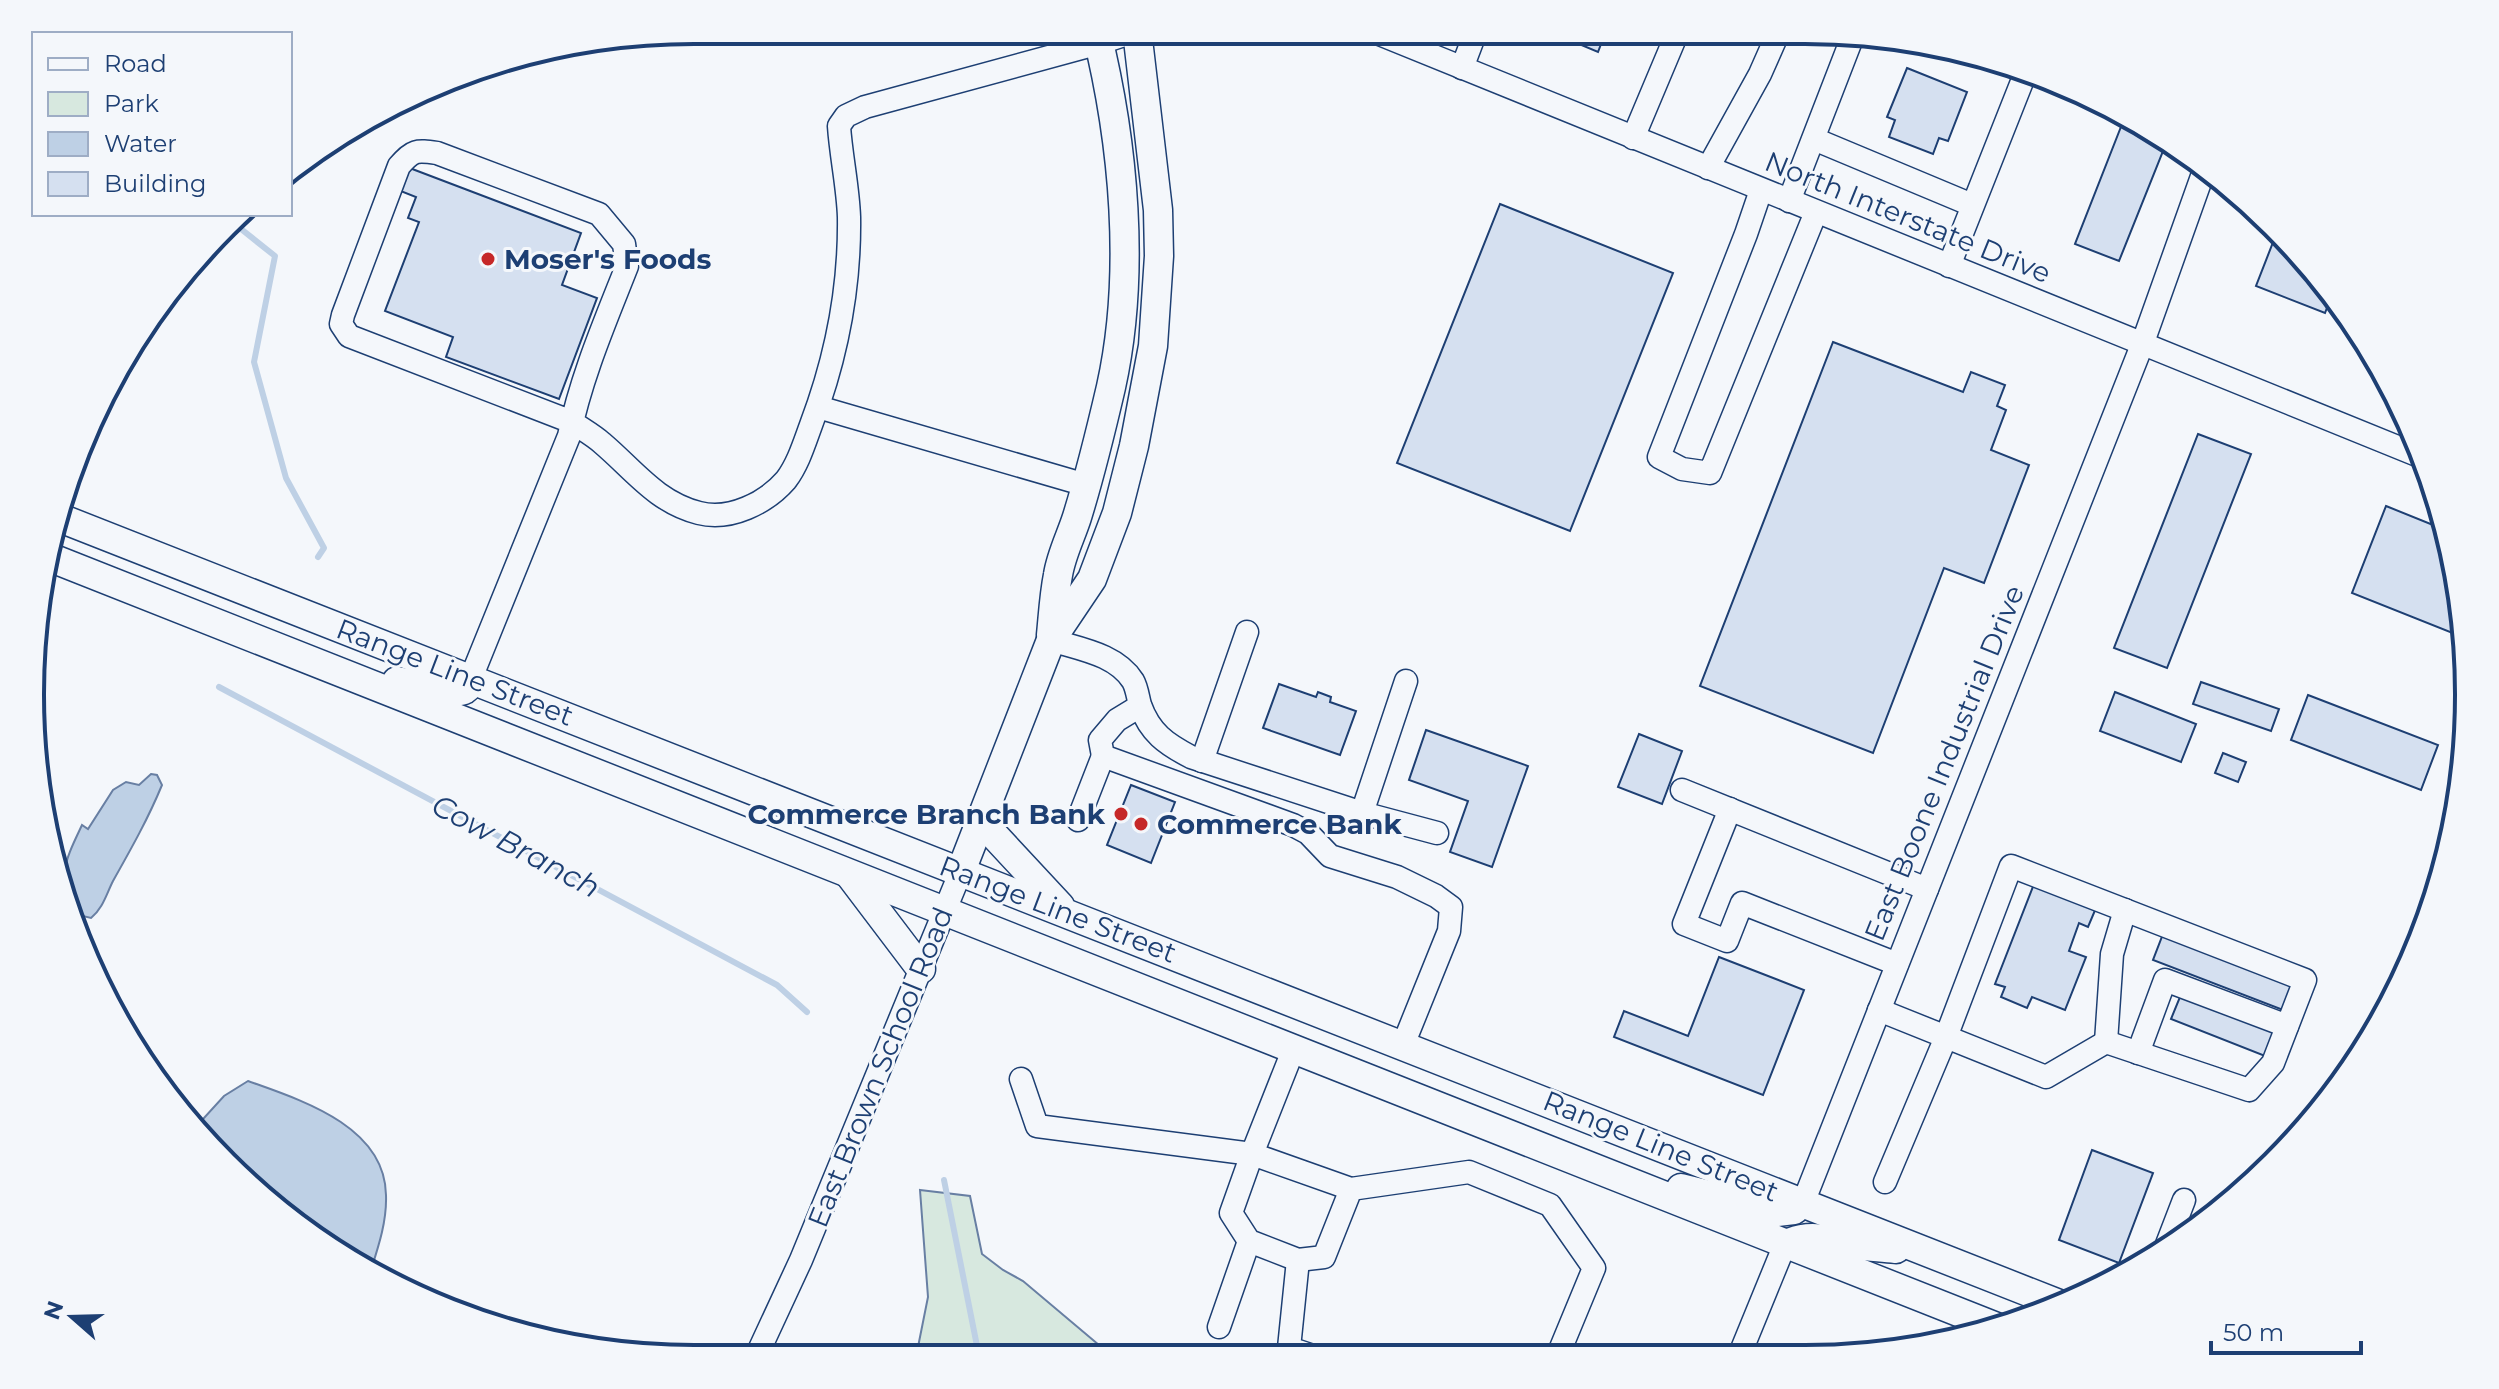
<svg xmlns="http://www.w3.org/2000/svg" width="2499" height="1389" font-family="Montserrat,sans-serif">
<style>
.green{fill:#d7e8df;stroke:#687fa3;stroke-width:2}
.water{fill:#bed0e5;stroke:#687fa3;stroke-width:2}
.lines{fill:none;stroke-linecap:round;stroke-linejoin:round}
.stream{stroke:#bed0e5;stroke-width:6}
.building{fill:#d5e0f0;stroke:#1d3f73;stroke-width:2}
.minor-casing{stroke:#1d3f73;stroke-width:25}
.major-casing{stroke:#1d3f73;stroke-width:31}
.minor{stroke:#f4f7fb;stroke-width:22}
.major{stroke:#f4f7fb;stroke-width:28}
.poi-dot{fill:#c62828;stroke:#f4f7fb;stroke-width:3}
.labels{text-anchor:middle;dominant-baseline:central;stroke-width:6;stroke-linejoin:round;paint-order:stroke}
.street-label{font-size:28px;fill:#1d3f73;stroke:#f4f7fb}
.poi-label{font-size:28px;font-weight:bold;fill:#1d3f73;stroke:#f4f7fb;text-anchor:start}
.water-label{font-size:30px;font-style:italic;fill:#1d3f73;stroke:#f4f7fb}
.rim{fill:none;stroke:#1d3f73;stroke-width:4}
</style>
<rect width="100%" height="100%" fill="#f4f7fb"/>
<path class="green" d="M920 1190 970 1196 982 1254 1003 1270 1023 1281 1112 1356 916 1357 928 1297Z"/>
<g class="water">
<path d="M151 774 157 775 162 785C148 819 131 849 113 881 106 895 103 908 91 918L74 914C55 878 66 859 82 825L88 829 113 790 126 782 139 785Z"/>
<path d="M248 1081C301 1100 385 1126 386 1195 387 1222 378 1248 370 1273L362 1270 195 1132 193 1130 224 1096Z"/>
</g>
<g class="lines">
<g class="stream">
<path d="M236 225 275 256 254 362 286 478 324 548 318 557"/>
<path d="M219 687 777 985 807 1012"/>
<path d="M944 1180 979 1356"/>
</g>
</g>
<g class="building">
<path d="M1548 31H1606L1598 52Z"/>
<path d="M1907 68 1967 92 1948 141 1939 138 1933 154 1889 137 1895 120 1887 117Z"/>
<path d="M2126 114 2137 119 2167 141 2119 261 2075 244Z"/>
<path d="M407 167 581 233 562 285 597 298 559 399 446 357 453 337 385 311 419 222 408 218 416 197 398 190Z"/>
<path d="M1500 204 1673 273 1570 531 1397 463Z"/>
<path d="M2277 232 2333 292 2325 313 2256 286Z"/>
<path d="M1833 342 1963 392 1971 372 2005 385 1997 406 2006 410 1991 450 2029 465 1984 583 1944 568 1873 753 1700 686Z"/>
<path d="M2198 434 2251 454 2167 668 2114 648Z"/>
<path d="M2386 506 2448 531 2462 617 2455 634 2352 593Z"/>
<path d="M2201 682 2279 709 2271 731 2193 704Z"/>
<path d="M1279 684 1316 697 1318 692 1331 697 1330 702 1356 711 1340 755 1263 728Z"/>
<path d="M2115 692 2196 724 2181 762 2100 731Z"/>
<path d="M2308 695 2438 745 2421 790 2291 740Z"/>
<path d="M1426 730 1528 766 1492 867 1450 852 1468 801 1409 780Z"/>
<path d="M1639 734 1682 751 1662 804 1618 787Z"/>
<path d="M2223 753 2246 762 2238 782 2215 773Z"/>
<path d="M1131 785 1175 802 1151 863 1107 845Z"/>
<path d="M2034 884 2096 908 2088 927 2079 923 2069 951 2086 957 2065 1010 2032 997 2027 1008 2001 997 2005 987 1995 984Z"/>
<path d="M2163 934 2293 984 2283 1010 2153 960Z"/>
<path d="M1719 957 1804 990 1763 1095 1614 1037 1624 1011 1688 1036Z"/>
<path d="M2182 992 2276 1029 2265 1056 2171 1019Z"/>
<path d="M2092 1150 2153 1173 2119 1263 2059 1240Z"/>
</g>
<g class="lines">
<defs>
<g id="minor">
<path d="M1372 31 2422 457"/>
<path d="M1462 68 1476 31"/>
<path d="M1633 138 1678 31"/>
<path d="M1814 139 1972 205"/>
<path d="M1708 168 1760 74 1779 31"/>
<path d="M1761 190 1746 234 1659 457 1682 469 1710 473 1816 212"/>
<path d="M1789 201 1854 33"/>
<path d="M1949 266 2027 69"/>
<path d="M818 407 1086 485"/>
<path d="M1051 640C1079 649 1116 654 1133 681 1137 688 1138 698 1140 705 1150 733 1166 744 1191 757L1362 813 1437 833"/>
<path d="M471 678 569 436C581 377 605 322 627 266L624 244 599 214 437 153C416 150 413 150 399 166L343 315 341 324 349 336 572 422C582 429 593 435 602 443 634 470 656 502 699 513 730 521 766 503 786 480 798 464 804 444 811 425 836 359 850 287 849 217 848 187 841 156 839 126L846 116 865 107 1100 43 1136 31"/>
<path d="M1140 706 1117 720 1100 740 1103 756 1293 825 1308 833 1330 856 1397 877 1436 896 1451 907 1449 931 1403 1045"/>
<path d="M1202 761 1247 632"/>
<path d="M1682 790 1927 889"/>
<path d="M1730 809 1684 924 1727 941 1742 903 1897 964"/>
<path d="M1362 813 1406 681"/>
<path d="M1078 820 1103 756"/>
<path d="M1879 1010 2046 1077 2106 1042 2249 1090 2273 1063 2305 980 2011 866 1946 1037 1885 1182"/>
<path d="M2106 1042 2112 954 2125 910"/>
<path d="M2138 1053 2165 980 2287 1026"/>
<path d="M1021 1079 1037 1126 1252 1154 1294 1048"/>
<path d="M1351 1189 1324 1257 1298 1260 1249 1241 1231 1213 1252 1154 1351 1189 1469 1172 1550 1205 1594 1268 1558 1355"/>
<path d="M1803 1203 2142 345 2205 168"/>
<path d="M2164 1252 2184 1200"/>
<path d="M1298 1260 1289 1348 1310 1355"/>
<path d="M1219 1327 1249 1241"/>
<path d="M1740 1354 1785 1244"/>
<path d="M756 1357 801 1260 961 871"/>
</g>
<g id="major">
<path d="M55 516 2059 1304"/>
<path d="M49 557 1999 1328"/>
<path d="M1051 635C1053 615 1054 595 1058 575 1061 555 1071 536 1077 517 1090 475 1101 430 1111 387 1136 274 1124 143 1096 30"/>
<path d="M397 681C411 683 454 696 464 690 470 686 469 684 471 678"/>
<path d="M980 820 1060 906"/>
<path d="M961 871 1051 640 1092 579 1117 513 1134 446 1153 346 1159 256 1158 210 1137 31"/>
<path d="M849 874 921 969"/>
<path d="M1681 1188 1777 1212 1794 1210 1802 1203"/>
<path d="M1791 1242C1812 1234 1829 1240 1850 1244 1865 1247 1881 1247 1896 1249"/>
</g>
</defs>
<use href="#minor" class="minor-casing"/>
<use href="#major" class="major-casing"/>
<use href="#minor" class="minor"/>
<use href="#major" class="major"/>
</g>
<g class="poi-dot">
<circle cx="488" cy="259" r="8"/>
<circle cx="1121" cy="814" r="8"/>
<circle cx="1141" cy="824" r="8"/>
</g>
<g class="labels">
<g class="street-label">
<text transform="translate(1908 217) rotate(22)">North Interstate Drive</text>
<text transform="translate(455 672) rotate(21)">Range Line Street</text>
<text transform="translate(1944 763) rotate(-68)">East Boone Industrial Drive</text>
<text transform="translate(1058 909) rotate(21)">Range Line Street</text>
<text transform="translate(880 1067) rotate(-68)">East Brown School Road</text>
<text transform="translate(1661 1146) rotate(22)">Range Line Street</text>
</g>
<g class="poi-label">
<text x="504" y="259">Moser's Foods</text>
<text x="1105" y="814" text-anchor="end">Commerce Branch Bank</text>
<text x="1157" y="824">Commerce Bank</text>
</g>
<g class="water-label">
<text transform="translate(516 846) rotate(28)">Cow Branch</text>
</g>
</g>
<path d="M0 0H2499V1389H0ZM694 44H1805A650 650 0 0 1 2455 694V695A650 650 0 0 1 1805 1345H694A650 650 0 0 1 44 695V694A650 650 0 0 1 694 44Z" fill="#f4f7fb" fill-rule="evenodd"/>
<path class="rim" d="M694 44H1805A650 650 0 0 1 2455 694V695A650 650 0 0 1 1805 1345H694A650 650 0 0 1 44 695V694A650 650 0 0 1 694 44Z"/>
<rect x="32" y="32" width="260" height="184" fill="#f4f7fb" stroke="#9eadc5" stroke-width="2"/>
<rect x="48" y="58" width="40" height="12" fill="#f4f7fb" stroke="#9eadc5" stroke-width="2"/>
<text x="104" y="72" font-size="24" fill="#1d3f73">Road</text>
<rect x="48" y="92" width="40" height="24" fill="#d7e8df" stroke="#9eadc5" stroke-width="2"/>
<text x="104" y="112" font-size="24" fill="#1d3f73">Park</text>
<rect x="48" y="132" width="40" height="24" fill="#bed0e5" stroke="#9eadc5" stroke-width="2"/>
<text x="104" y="152" font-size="24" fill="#1d3f73">Water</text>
<rect x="48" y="172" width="40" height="24" fill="#d5e0f0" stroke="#9eadc5" stroke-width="2"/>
<text x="104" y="192" font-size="24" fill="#1d3f73">Building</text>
<g transform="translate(72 1317) rotate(290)" stroke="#f4f7fb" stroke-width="6" paint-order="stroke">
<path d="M0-6L14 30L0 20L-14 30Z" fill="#1d3f73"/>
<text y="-12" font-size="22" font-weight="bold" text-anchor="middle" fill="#1d3f73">N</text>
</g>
<path d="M2211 1341v12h150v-12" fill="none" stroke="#1d3f73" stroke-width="4"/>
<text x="2223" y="1341" font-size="24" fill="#1d3f73" stroke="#f4f7fb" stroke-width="6" paint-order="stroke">50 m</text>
</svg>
